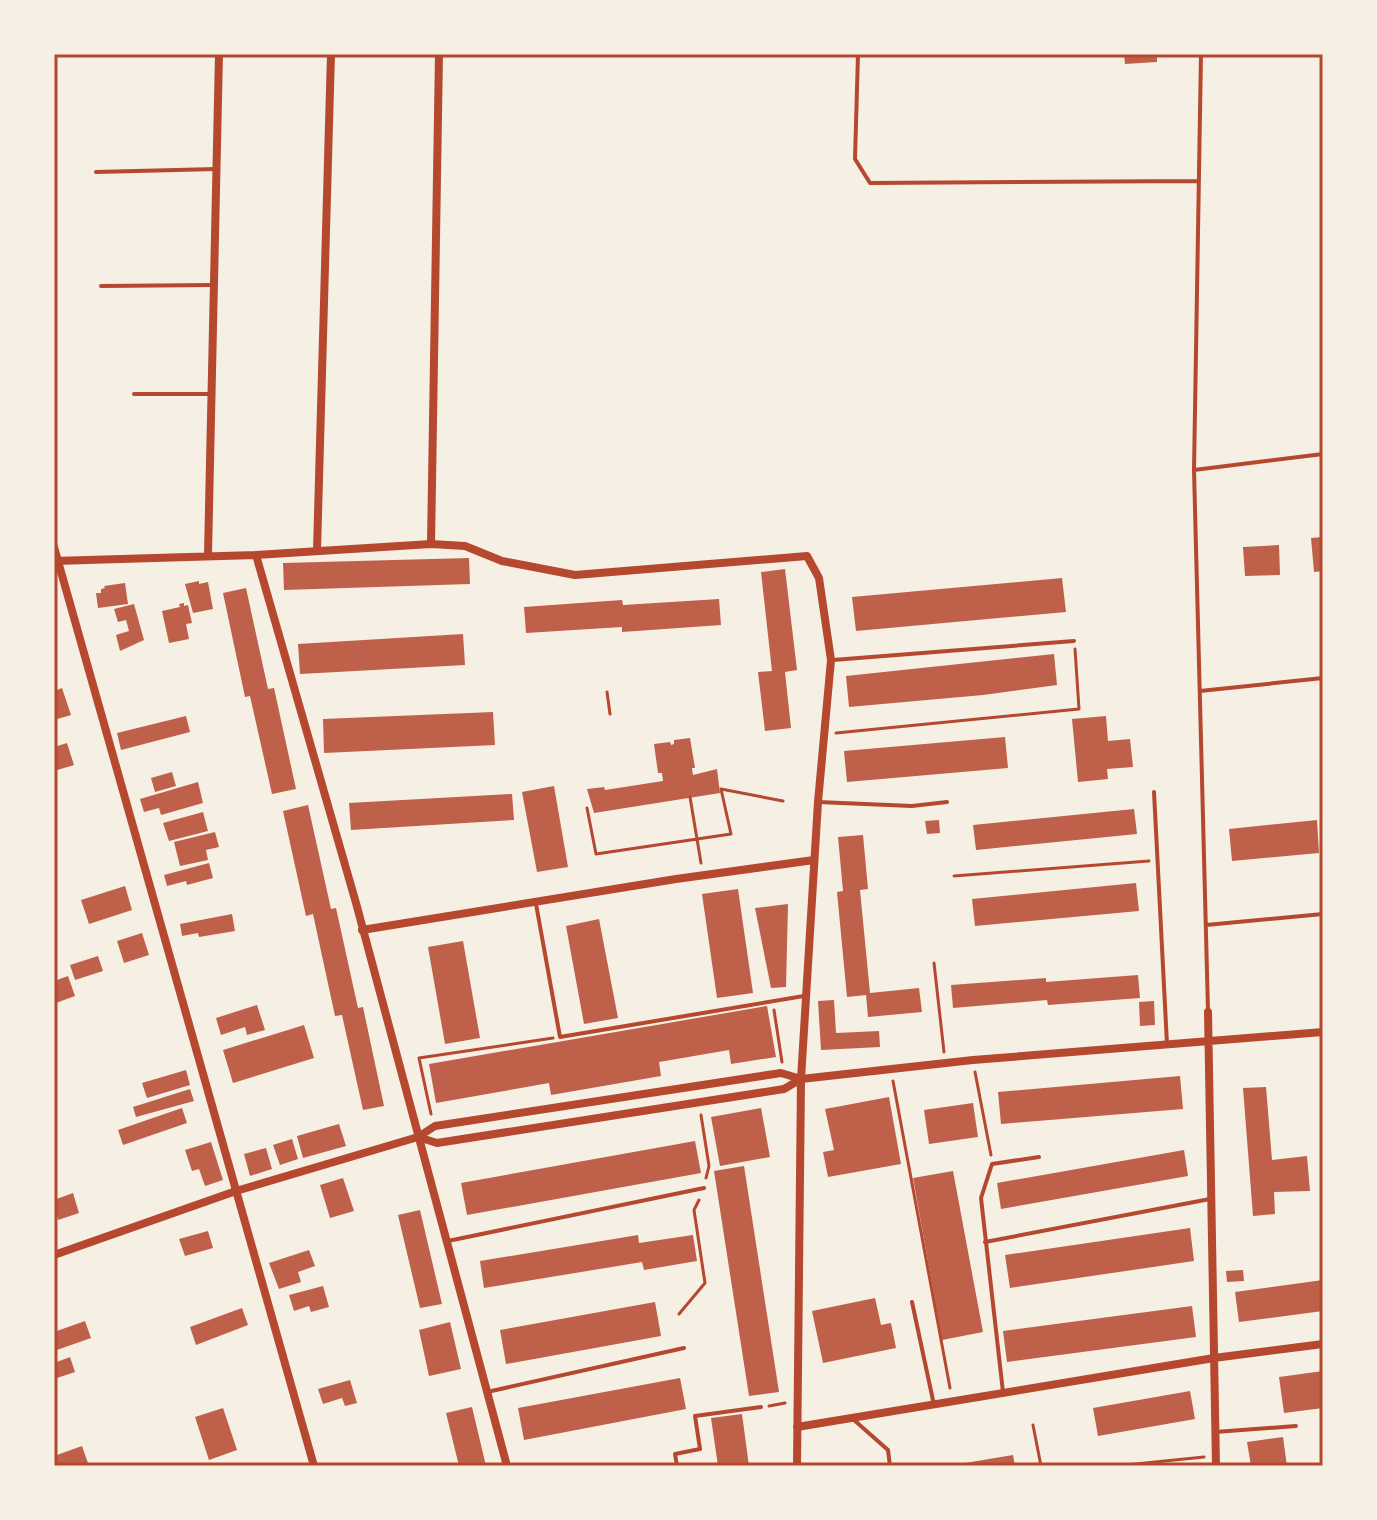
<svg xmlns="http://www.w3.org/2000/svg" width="1377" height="1520" font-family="Spectral,serif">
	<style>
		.building { fill: #bf614a }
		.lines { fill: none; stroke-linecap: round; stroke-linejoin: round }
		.path { stroke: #b5482f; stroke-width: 3 }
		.service { stroke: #b5482f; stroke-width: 4 }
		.minor { stroke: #b5482f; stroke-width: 8 }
		.neatline { fill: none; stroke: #b5482f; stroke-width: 3 }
	</style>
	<rect width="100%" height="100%" fill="#f6efe4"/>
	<!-- building -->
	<path class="building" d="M1124,54H1157V62L1125,64Z
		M1323,537V571L1314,572L1311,538Z
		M1279,545L1280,575L1245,576L1243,547Z
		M469,558L470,584L284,590L283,563Z
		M785,569L797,670L785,672L791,728L765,731L758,672L772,671L761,572Z
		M1062,578L1066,612L856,631L852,597Z
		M199,581V584L208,582L213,609L193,613L185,584Z
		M125,583L128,604L98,608L96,593H101V589L105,588L104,586Z
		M246,588L268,689L274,688L296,789L272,794L250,696L245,697L223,593Z
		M719,599L721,625L622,632V627L526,633L524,607L622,600L623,605Z
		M184,603V606L188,605L192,623L186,624L189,639L169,643L162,611L180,607L179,604Z
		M134,604L144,640L120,651L116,635L129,631L126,620L118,622L114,609Z
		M463,634L465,665L300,674L298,644Z
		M1054,654L1057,685L983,695L849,707L846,676Z
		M62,688L71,715L54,720V691Z
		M493,712L495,745L324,753L323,719Z
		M186,716L190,732L121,750L117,733Z
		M1106,716L1108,741L1130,739L1133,767L1107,769L1108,779L1078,782L1072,719Z
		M1005,737L1008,768L847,782L844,751Z
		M690,738L695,768H692L693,775L717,769L720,793L594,813L587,789L604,787L605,790L663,781L662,773H658L654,744L670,742L671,745L674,744V740Z
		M67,743L74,765L54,771V747Z
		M172,772L176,786L155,792L151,778Z
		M198,782L203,803L161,815L159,808L144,812L140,799Z
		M554,786L568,867L537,872L522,792Z
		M512,794L514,820L351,830L349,803Z
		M308,805L331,909L336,908L358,1008L363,1007L384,1106L363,1110L342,1015L335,1016L313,914L306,916L283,811Z
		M1134,809L1137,834L976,850L973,825Z
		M203,812L208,831L169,841L163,823Z
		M939,820L940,833L927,834L925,821Z
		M1317,820L1319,853L1232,861L1229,829Z
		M215,832L219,847L206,850L208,860L180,866L174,842Z
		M863,835L868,889L860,890L870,993L919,988L922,1012L868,1017L866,995L847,997L837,892L843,891L838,837Z
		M209,863L213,878L187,885L186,881L167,886L164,875Z
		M1136,883L1139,911L975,926L972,899Z
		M125,886L132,910L89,924L81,900Z
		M738,889L753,993L717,998L702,894Z
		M788,904L786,987L771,988L755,908Z
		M232,914L235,931L199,937L198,933L182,936L180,924Z
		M599,919L618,1018L584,1024L566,926Z
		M142,933L149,955L124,963L117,941Z
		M463,941L480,1038L445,1044L428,947Z
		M98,956L103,971L75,980L70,965Z
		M1138,975L1140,998L1048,1005L1047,1000L953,1008L951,985L1046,978V982Z
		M68,976L75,996L56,1003L54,981Z
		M834,1000L836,1033L879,1031L880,1047L821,1050L818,1001Z
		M1154,1001L1155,1025L1140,1026L1139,1002Z
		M257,1005L265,1030L247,1035L245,1027L221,1035L216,1018Z
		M767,1006L776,1057L731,1064L729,1050L659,1062L661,1076L551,1095L549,1083L436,1103L429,1064Z
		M304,1025L314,1058L233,1083L223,1050Z
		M186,1070L190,1085L147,1098L142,1083Z
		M1180,1076L1183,1109L1001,1124L998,1092Z
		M1266,1087L1272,1160L1307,1156L1310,1191L1274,1192L1275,1214L1253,1216L1243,1088Z
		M190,1089L194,1101L136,1117L133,1107Z
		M889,1097L901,1164L828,1177L823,1152L834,1150L825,1109Z
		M973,1103L978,1137L929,1144L924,1110Z
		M182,1108L187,1123L123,1145L118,1130Z
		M761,1108L770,1157L720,1166L711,1117Z
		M339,1124L346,1146L303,1158L297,1136Z
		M292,1139L298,1159L280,1165L273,1145Z
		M695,1141L701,1173L467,1215L461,1183Z
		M211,1142L223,1180L205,1186L199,1169L192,1171L185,1150Z
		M266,1148L272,1169L250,1176L244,1154Z
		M1184,1150L1188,1176L1001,1209L997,1183Z
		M744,1166L779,1392L749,1396L714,1171Z
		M953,1171L983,1332L942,1340L913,1178Z
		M343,1178L354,1211L330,1218L320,1185Z
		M73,1193L79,1213L58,1220L54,1200Z
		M420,1210L442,1304L420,1308L398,1215Z
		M1190,1228L1194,1261L1010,1288L1005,1255Z
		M208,1231L213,1248L185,1256L179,1239Z
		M638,1235L639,1243L693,1235L697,1261L644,1270L642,1262L484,1288L480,1261Z
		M309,1250L315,1266L298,1272L301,1282L279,1289L269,1263Z
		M1243,1270L1244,1281L1227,1282L1226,1271Z
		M1323,1280V1311L1239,1322L1235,1292Z
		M323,1286L329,1307L311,1312L309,1306L294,1311L289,1295Z
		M875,1298L881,1325L891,1323L896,1348L823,1363L812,1311Z
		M655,1302L661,1336L506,1364L500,1330Z
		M1192,1306L1196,1337L1007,1362L1003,1331Z
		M242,1308L248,1325L196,1345L190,1327Z
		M85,1321L91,1338L54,1351V1332Z
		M450,1322L461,1369L429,1376L419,1330Z
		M70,1357L75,1372L54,1379V1363Z
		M1323,1371V1408L1284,1413L1279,1377Z
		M680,1378L686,1409L524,1440L518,1408Z
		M350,1380L357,1403L345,1406L342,1398L323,1404L318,1389Z
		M1190,1391L1195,1419L1098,1436L1093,1408Z
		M472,1407L486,1466H459L446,1413Z
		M223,1408L237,1450L209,1460L195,1417Z
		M742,1414L749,1466H718L711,1418Z
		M1283,1437L1287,1466H1251L1247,1442Z
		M82,1446L89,1466H56L54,1456Z
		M1013,1455L1015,1466H960L959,1464Z"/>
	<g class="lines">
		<!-- path -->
		<path class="path" d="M607,692L610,714
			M836,733L1079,709L1075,649
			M690,797L701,863
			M587,808L596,854L731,834L721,789L783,801
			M954,876L1149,861
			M934,963L944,1052
			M774,1010L782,1062
			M975,1072L991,1155
			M893,1081L950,1388
			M431,1114L419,1058L553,1038
			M701,1115L709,1166L706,1178
			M679,1314L705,1283L694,1210L699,1200
			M769,1406L785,1403
			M1033,1425L1041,1466
			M1116,1466L1204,1457"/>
		<!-- service -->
		<path class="service" d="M858,54L855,159L870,183L1198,181
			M1201,54L1194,470L1208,1011
			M96,172L216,169
			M101,286L214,285
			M134,394H212
			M1194,470L1323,454
			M833,660L1074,641
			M1200,691L1323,678
			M1154,792L1167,1044
			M818,802L912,806L947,802
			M536,904L560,1037L804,996
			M1206,925L1323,914
			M448,1241L704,1188
			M985,1242L1210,1199
			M912,1302L934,1405
			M487,1392L684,1348
			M1003,1392L981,1198L992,1164L1039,1157
			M854,1420L888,1450L890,1466
			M1215,1432L1296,1426
			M677,1466L675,1454L700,1449L695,1416L761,1407"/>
		<!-- minor -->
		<path class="minor" d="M431,544L439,54
			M54,547L314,1466
			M317,550L331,54
			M208,554L219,54
			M256,555L356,903L507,1466
			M54,561L256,555L431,544L465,546L502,561L575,575L807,556L819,578L831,660L818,802L801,1079L797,1466
			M362,930L676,879L814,860
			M1208,1012L1216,1466
			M418,1137L437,1143L784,1089L801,1079
			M54,1255L236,1191L418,1137L435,1126L781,1073L801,1079L973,1060L1323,1032
			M797,1427L1214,1358L1323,1344"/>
	</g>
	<!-- border -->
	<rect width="1377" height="1520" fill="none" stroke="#f6efe4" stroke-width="112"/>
	<rect x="56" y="56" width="1265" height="1408" class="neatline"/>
</svg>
